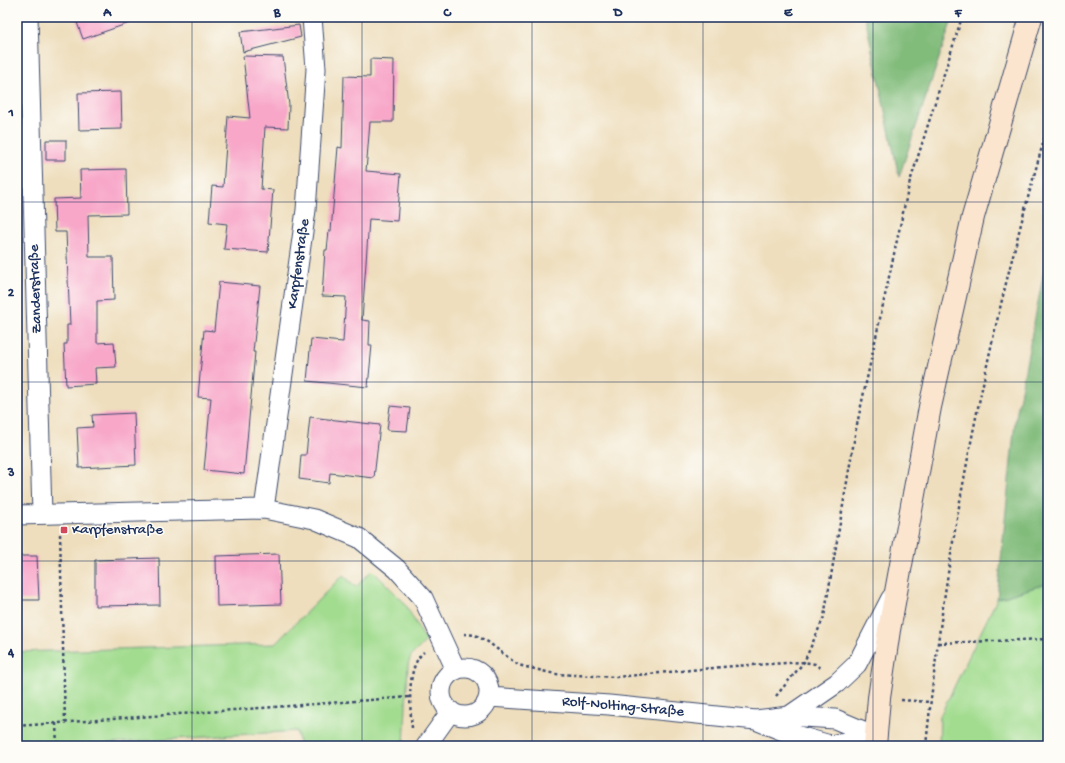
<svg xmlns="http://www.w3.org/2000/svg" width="1065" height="763" font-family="'Gochi Hand',sans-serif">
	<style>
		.green { fill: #a2dc8f; stroke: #5e8676 }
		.forest { fill: #81bc7a; stroke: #4e766c }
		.building { fill: #f8a7c9 }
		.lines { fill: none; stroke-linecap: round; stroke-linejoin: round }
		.street-casing { stroke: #3b496c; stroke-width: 21 }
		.secondary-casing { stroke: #3b496c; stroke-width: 24 }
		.path { stroke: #3b496c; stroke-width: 2.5; stroke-dasharray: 3 3; stroke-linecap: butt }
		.street { stroke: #fff; stroke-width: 19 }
		.secondary { stroke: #fce5cf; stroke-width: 22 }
		.grid { fill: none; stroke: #1b2f5e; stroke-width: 1; stroke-opacity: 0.55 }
		.poi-dot { fill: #d1495b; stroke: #fdfcf7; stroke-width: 1.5 }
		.labels { text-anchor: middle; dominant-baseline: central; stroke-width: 3; stroke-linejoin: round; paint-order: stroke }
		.street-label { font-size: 15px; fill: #1b2f5e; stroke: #fdfcf7 }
		.poi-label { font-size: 15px; fill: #1b2f5e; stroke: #fdfcf7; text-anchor: start }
		.neatline { fill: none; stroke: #1b2f5e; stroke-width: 1.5 }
		.grid-label { font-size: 13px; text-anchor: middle; font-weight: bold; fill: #1b2f5e }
	</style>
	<rect width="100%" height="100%" fill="#fdfcf7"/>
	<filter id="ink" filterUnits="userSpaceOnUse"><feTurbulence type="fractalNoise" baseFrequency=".025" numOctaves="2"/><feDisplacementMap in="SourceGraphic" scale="8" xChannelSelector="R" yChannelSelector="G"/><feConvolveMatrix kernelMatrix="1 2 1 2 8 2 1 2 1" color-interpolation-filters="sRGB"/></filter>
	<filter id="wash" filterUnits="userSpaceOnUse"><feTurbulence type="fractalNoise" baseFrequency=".012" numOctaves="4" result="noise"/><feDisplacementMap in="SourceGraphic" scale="16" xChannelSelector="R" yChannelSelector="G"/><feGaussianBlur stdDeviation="0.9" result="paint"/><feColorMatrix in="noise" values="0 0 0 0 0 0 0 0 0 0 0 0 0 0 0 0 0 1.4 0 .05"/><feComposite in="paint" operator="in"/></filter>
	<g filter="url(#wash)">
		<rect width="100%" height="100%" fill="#eedebd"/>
		<!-- green -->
		<path class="green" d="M372,570L404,602L426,641L411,656L408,665L404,746H300L297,731L67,746H17V652L275,644L343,575L356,587Z
			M1048,583V746H939L940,716L997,599Z"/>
		<!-- forest -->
		<path class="forest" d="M865,17H953L899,177Z
			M1048,250V583L997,599L1015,422Z"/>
		<g id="blocks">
			<!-- building -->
			<path class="building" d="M75,17H138V20L83,39Z
				M299,25L301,37L243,52L240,32Z
				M243,56L283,57L289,105L288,128L265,127L261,189L273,190L268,252L224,249L227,224L209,222L212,186L223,187L228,116L250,118Z
				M370,59L394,60L393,122H370L366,171L401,174L397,221L369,219L362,320L370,321L369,345H372L368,387L307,381L311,339L343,342L346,297L322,296L325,250H327L329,231H331L338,147L342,148L344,76L370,77Z
				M121,92L122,129L79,130L78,93Z
				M46,140H66V160H46Z
				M126,169L127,214L88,215L89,257H113L114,300L97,301V343L114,342L116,367L95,368L96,384L66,386L64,344H67V325H70L66,232H55L54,199L81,198L80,170Z
				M219,282L260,286L253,352H255L244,474L204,470L211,398L198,397L204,330L214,331Z
				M390,406L410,408L407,431L387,430Z
				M134,413L136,465L79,468L77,428L93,427L92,415Z
				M310,417L380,425L374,478L330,473L329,483L299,479L301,455H306Z
				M279,554L281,604L217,606L216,556Z
				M17,556H37L39,600H17Z
				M159,558L160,605L95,606V560Z"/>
		</g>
	</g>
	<g filter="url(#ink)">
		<use href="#blocks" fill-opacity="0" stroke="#3b496c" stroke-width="1"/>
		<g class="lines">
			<defs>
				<path id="street" d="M28,17L42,514
					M264,509L306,210L316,69L312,17
					M17,515L264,509L314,519L359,538L397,569L423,598L456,670
					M441 692a24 24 0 1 1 48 0a24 24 0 1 1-48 0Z
					M489,697L609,705L756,720L789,716L835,719L875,736
					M789,716L837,683L857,664L891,598
					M758,721L788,733L830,745L875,736
					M426,746L451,711"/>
				<path id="secondary" d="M875,746L879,698L889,630L930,407L973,217L1031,17"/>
			</defs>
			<!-- street casing -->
			<use href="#street" class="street-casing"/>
			<!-- secondary casing -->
			<use href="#secondary" class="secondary-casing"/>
			<!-- path -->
			<path class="path" d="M60,534L65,722
				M464,634L475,635L488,642L518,665L555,674L616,677L734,666L804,662L815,664L820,668
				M938,643L1048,639
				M776,696L804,662L824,617L856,429L909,185L962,17
				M901,700L930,702
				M56,723L57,746
				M17,726L410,697
				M412,728C410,708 406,666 424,652
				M926,746C947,535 989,330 1048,126"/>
			<!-- street -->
			<use href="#street" class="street"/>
			<!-- secondary -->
			<use href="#secondary" class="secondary"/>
		</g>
	</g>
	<!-- grid -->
	<path class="grid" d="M192,17V746M362,17V746M532,17V746M703,17V746M873,17V746M17,202H1048M17,382H1048M17,561H1048"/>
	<!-- markers -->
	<rect class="poi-dot" x="60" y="526" width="8" height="8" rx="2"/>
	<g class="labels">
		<!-- street labels -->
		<g class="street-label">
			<text transform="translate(299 264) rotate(-82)">Karpfenstraße</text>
			<text transform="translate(36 289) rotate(-92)">Zanderstraße</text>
			<text transform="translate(623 707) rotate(5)">Rolf-Nolting-Straße</text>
		</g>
		<!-- poi labels -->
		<g class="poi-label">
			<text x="72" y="530">Karpfenstraße</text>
		</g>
	</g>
	<!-- margin -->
	<rect width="1065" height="763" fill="none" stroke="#fdfcf7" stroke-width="44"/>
	<rect x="22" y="22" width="1021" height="719" class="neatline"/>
	<g class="grid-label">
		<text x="107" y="16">A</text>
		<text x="277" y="16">B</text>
		<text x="447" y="16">C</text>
		<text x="618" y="16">D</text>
		<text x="788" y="16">E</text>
		<text x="958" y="16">F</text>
		<text x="11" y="116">1</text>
		<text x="11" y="296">2</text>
		<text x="11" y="476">3</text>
		<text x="11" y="656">4</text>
	</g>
</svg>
